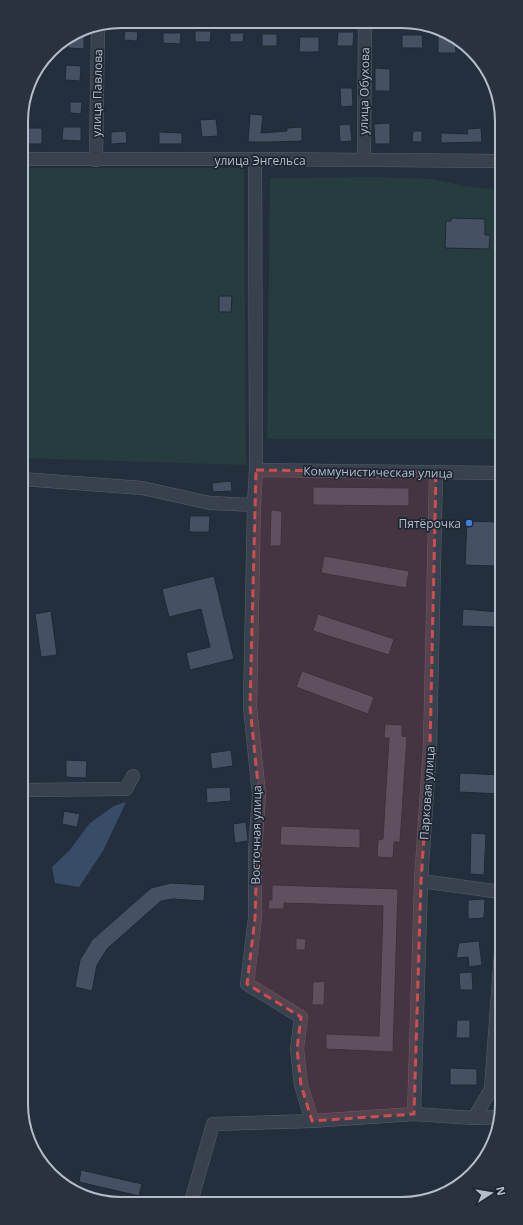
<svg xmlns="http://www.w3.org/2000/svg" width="523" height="1225" font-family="'Open Sans',sans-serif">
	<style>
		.green { fill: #263c3f }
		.water { fill: #394c67 }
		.building { fill: #455162; stroke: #1f2835 }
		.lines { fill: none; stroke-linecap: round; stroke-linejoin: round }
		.minor-casing { stroke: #565f6c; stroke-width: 14 }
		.minor { stroke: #38414e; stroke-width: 13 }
		.marked { fill: #ce4d50; fill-opacity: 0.2; stroke: #ce4d50; stroke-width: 3; stroke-dasharray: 8 5; stroke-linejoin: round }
		.shop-dot { fill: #3f7fe0; stroke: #1d2633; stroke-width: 1.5 }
		.labels { text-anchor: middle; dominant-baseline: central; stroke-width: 3.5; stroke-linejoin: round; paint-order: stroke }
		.street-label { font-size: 12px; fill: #b4bcc9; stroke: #1d2633 }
		.poi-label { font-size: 12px; fill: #b4bcc9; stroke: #1d2633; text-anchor: end }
		.rim { fill: none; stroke: #b4bcc9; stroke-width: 2 }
	</style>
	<rect width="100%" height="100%" fill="#242f3e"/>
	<!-- green -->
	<path class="green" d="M21,168H244L246,465L22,458Z
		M375,177L433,179L463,186L499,190L500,439H267L270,178Z"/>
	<!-- water -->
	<path class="water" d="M126,802L103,851L79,887L55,883L52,867L69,851L90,823L114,806Z"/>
	<!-- building -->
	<path class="building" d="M125,31L138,32L137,41L124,40Z
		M195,31H211L210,42H195Z
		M338,32H354L353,46H337Z
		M163,33H181L180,44L163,43Z
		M230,33H244L243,42H230Z
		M262,34H277V46H262Z
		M74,35H84V49L68,48L69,38Z
		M402,35H422L423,48H402Z
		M447,35L455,40L456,53H438V36Z
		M300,37H319V52H299Z
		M66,65L81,66L80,81L65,80Z
		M375,68L390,69V91H375Z
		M340,88H352L353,106L341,107Z
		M70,102H82L81,114L70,113Z
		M250,114L263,115L261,133L287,131V128L302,127V141L271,142H248Z
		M216,119L218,136L202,137L200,120Z
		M390,123V144H375L374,124Z
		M350,124L352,141L340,142L339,125Z
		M63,127H81V141L62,140Z
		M23,128H42V144H23Z
		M481,128L482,142L441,143V133L468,134L467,129Z
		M126,131L127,143L111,144V132Z
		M413,131H422V142H412Z
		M159,132L182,133V144H159Z
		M451,218L485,219V235H490L489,249L445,248L446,221H451Z
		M219,296H232L231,312H219Z
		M231,481L232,491L213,492L212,483Z
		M313,487L409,488V506L313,505Z
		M271,510L282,511L281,546H270Z
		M190,516H210L209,532H189Z
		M467,521L497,522L495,566L465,565Z
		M324,556L409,571L406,588L321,573Z
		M214,576L234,659L190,670L186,653L210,647L201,609L169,617L162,589Z
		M463,609L498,612L496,627L462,626Z
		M51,611L57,655L41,657L35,614Z
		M318,614L394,639L389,655L313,631Z
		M302,671L374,697L368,714L296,687Z
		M385,724L402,725V736L407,737L400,842H394L393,858L377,857L378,840L383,839L389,738H384Z
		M231,750L233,766L212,769L210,753Z
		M66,760L87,761L86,778L66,777Z
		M460,773L501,775V794L459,792Z
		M230,787L231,801L207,803L206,788Z
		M64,811L80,814L77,827L62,824Z
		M246,822L248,841L235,843L233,824Z
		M281,826L360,829V848L280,845Z
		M471,833L486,834L484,875L470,874Z
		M171,883L205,885L204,901L173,899L161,901L107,949L97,965L92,991L75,987L80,960L92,940L151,888Z
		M272,885L398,889L393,1052L326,1049V1034L379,1036L383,906L284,903V909H268L269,899L272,900Z
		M485,899L484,918L468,919V900Z
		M296,938L306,939L305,950H296Z
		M479,941L482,965L469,967L468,957L456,958L459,943Z
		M472,972L473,990H460L459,973Z
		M325,981L324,1005H312L313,982Z
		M457,1020H470V1038H456Z
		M450,1068L477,1069V1085H450Z
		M81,1170L142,1184L139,1196L79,1182Z"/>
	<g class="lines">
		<defs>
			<path id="minor" d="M21,159H255L499,161
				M255,159L256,470L254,505L250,707L259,794L255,852V918L247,984L301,1017L297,1049L301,1085L312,1121
				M96,160L98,26
				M364,160L365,23
				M256,470L500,473
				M22,479L142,488L210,503L254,505
				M23,790L126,789L133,776
				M421,881L501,892
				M414,1114L421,881L430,747L436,472
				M474,1118L491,1089L501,952
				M191,1202L213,1124L312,1121L414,1114L474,1118L500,1117"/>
		</defs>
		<!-- minor casing -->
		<use href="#minor" class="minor-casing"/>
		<!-- minor -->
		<use href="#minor" class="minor"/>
	</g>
	<!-- marked area -->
	<path class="marked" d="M256,470L436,472L430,747L421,881L414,1114L312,1121L301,1085L297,1049L301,1017L247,984L255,918L259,794L250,707Z"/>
	<!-- markers -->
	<circle class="shop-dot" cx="469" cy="523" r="4"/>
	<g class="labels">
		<!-- street labels -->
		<g class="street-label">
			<text transform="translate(364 91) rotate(-89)">улица Обухова</text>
			<text transform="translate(97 93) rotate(-89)">улица Павлова</text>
			<text x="260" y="160">улица Энгельса</text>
			<text transform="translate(378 472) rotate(1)">Коммунистическая улица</text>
			<text transform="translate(427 793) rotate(-86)">Парковая улица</text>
			<text transform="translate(256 835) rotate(-89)">Восточная улица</text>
		</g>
		<!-- poi labels -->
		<g class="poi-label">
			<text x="461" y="523">Пятёрочка</text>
		</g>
	</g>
	<!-- crop -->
	<path d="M0 0H523V1225H0ZM121 28H402A93 93 0 0 1 495 121V1104A93 93 0 0 1 402 1197H121A93 93 0 0 1 28 1104V121A93 93 0 0 1 121 28Z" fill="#29323f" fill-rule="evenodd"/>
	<path class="rim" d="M121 28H402A93 93 0 0 1 495 121V1104A93 93 0 0 1 402 1197H121A93 93 0 0 1 28 1104V121A93 93 0 0 1 121 28Z"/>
	<!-- north arrow -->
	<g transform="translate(491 1193) rotate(78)" stroke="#1d2633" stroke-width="3" paint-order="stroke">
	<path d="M0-3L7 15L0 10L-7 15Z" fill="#b4bcc9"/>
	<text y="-6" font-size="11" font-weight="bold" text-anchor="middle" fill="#b4bcc9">N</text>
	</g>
</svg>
